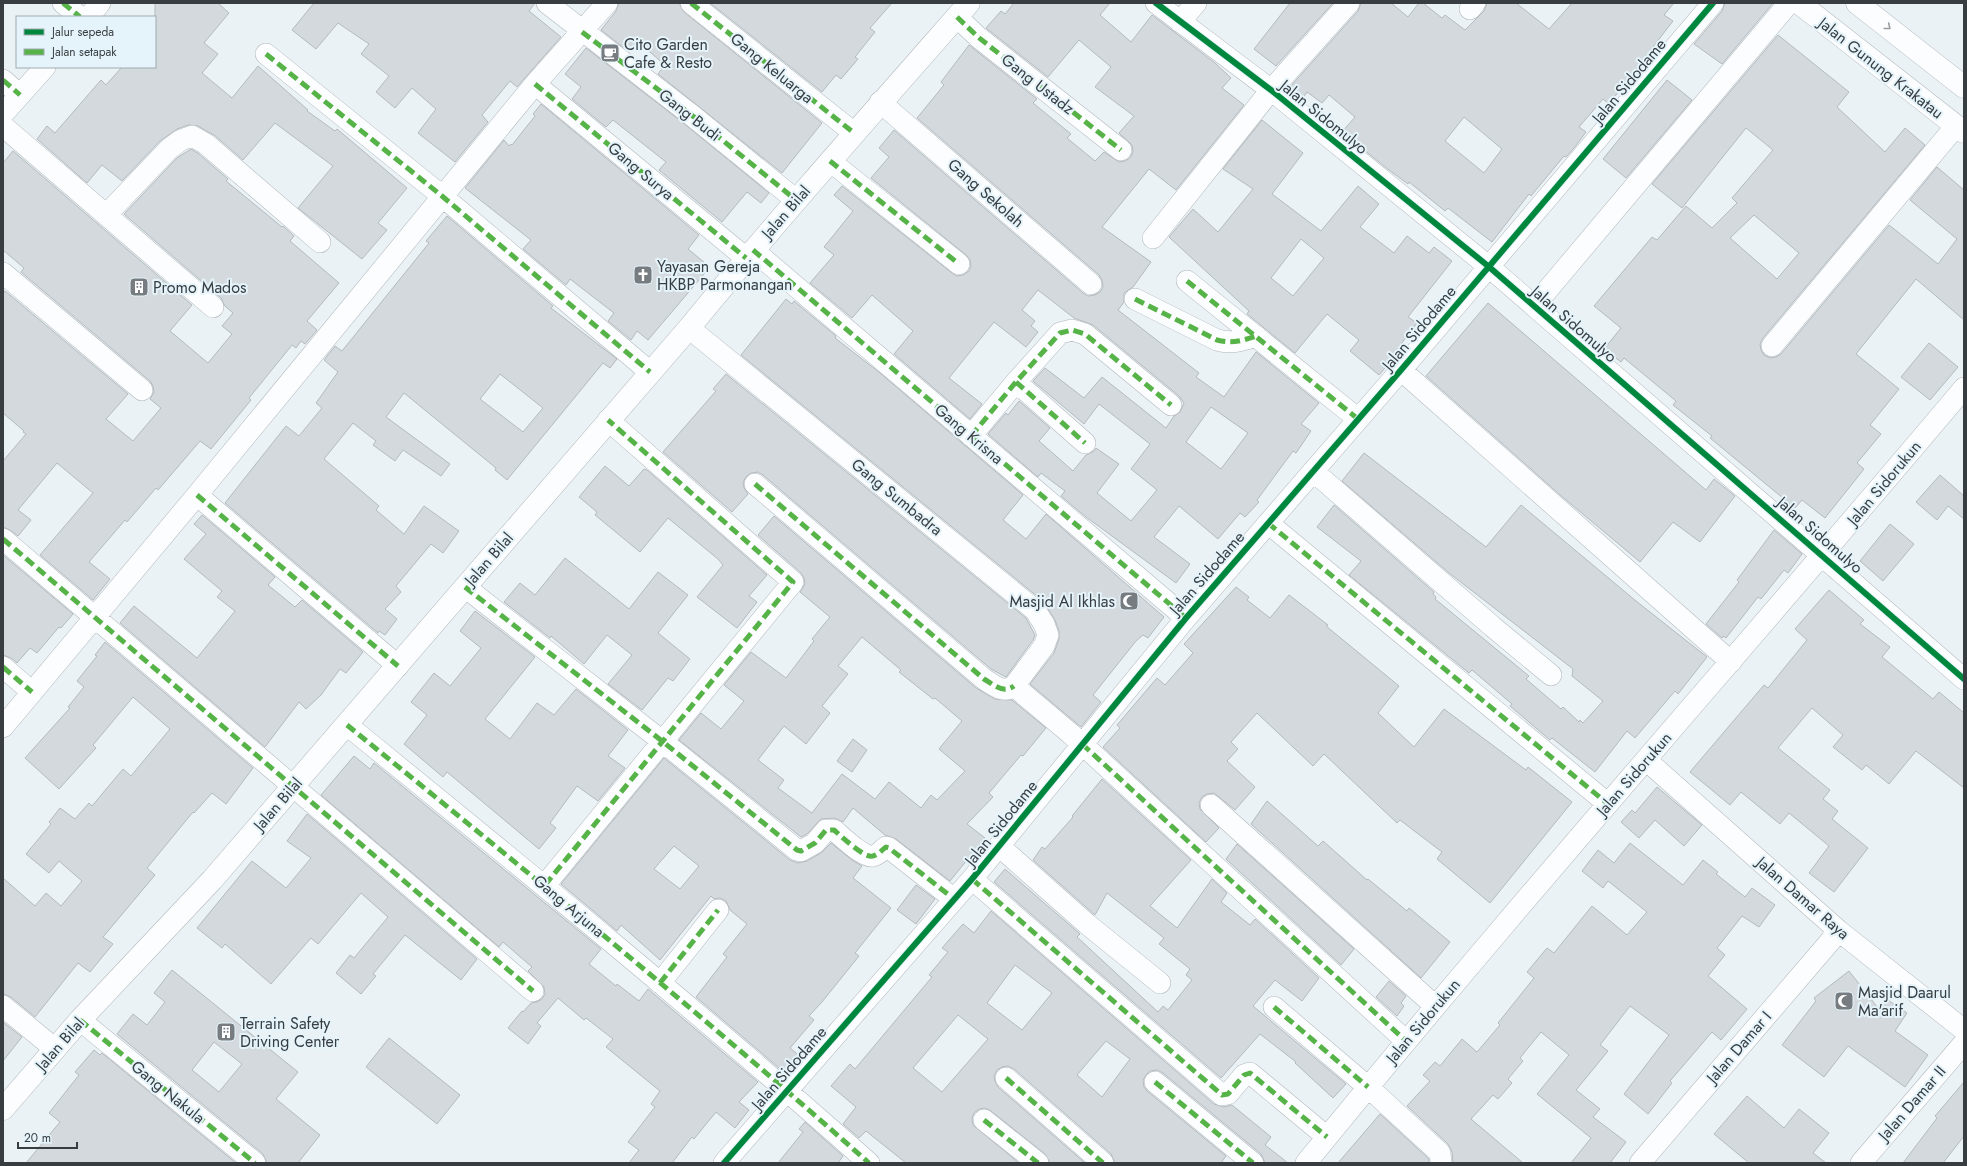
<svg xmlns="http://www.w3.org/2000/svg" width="1967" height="1166" font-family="Jost,sans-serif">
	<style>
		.building { fill: #d3d9dc; stroke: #b4babd; fill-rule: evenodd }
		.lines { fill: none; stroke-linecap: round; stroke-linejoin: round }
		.minor-casing { stroke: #b2b8bc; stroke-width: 22 }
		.major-casing { stroke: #b2b8bc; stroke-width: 23 }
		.minor { stroke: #fcfdfe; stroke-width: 21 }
		.major { stroke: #fcfdfe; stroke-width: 22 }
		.quiet { stroke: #56b347; stroke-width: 5; stroke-dasharray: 10 5; stroke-linecap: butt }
		.cycleway-casing { stroke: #e5f4fb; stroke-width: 8 }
		.cycleway { stroke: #00873e; stroke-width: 6 }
		.oneway { stroke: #9a9d9f }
		.labels { text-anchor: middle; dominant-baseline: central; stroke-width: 4; stroke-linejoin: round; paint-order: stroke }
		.poi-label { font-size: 16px; fill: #373d40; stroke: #e5f4fb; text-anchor: start }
		.street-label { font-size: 16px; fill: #373d40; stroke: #e5f4fb }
	</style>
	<rect width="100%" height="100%" fill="#eaf2f6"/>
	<!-- building -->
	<path class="building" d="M155,3H218L229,13L204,43L218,54L202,73L232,98L258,66L308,110L307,111L335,131L337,129L407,188L378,223L387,230L362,259L298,208L333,166L275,123L243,160L214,135L198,126L188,125L177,129L160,141L122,181L102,165L87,183L37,139L47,126L55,133L101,80L106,85L122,67H155Z
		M314,3H535L529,11L561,37L517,87L510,81L482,115L488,122L455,162L418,133L436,109L412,88L395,108L376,92L389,76L361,54L369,44L338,23L316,49L292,30Z
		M619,3H679L684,12L822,123L782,173L658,74L665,65L637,41L629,52L601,30L616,11Z
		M710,3H892L870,28L875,32L855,57L858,59L841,79L836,75L822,92Z
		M1014,3H1110L1100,15L1131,42L1152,15L1215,63L1231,78L1222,88L1244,105L1176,190L1149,169L1102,227L1151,262L1133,287L1124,293V302L1118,310L1199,373L1196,377L1224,397L1256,352L1319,403L1301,424L1311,431L1296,453L1293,451L1257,500L1259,502L1245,517L1240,513L1218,539L1179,506L1154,537L1190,564L1176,583L1086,517L1061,496L1065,491L1041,473L1038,477L988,434L1006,413L1008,415L1019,401L1050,428L1039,441L1073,471L1086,455L1094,451L1096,448L1119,464L1097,493L1131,521L1157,490L1131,469L1150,444L1099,404L1084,424L1033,381L1045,368L1084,398L1102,377L1166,428L1174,416L1180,412L1184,403L1179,396L1093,325L1074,318L1038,290L1022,310L1035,321L1031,326L1038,332L1026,347L994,322L949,378L982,404L970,419L894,354L913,331L872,295L852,318L810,283L834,255L824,247L853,211L834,195L842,186L952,273L957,276L963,275L969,271L971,266L970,260L966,255L871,178L889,157L879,148L894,130L1083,293L1088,296L1095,295L1100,292L1103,287L1102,280L1099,275L917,118L944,85L941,82L969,45L1037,99L1033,103L1071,134L1067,138L1095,161L1104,152L1119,162L1125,161L1130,158L1133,152L1132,145L1119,133L1134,116L1095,87L1111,67L1079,40L1048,77L986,28L1001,11L1005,14ZM1211,407L1248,433L1221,469L1186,442Z
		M1290,3H1333L1276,66L1254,49Z
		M1361,3H1391L1408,17L1419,3H1423L1442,18L1445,15L1465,30L1484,11L1487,3H1516L1549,29L1572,3H1674L1664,15L1673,21L1609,104L1603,99L1579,127L1586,132L1574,148L1566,157L1564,156L1531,196L1529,194L1492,242L1448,208L1445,211L1409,182L1408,184L1385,167L1342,132L1355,117L1329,95L1322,103L1307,92L1303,98L1289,88L1358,11ZM1464,117L1502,149L1484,173L1445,141Z
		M1725,3H1773L1722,64L1694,44L1722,11Z
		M1778,35L1849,92L1837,107L1885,152L1905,128L1925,145L1763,338L1760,344L1761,350L1764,355L1770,358L1776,357L1781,354L1889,225L1938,264L1957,239L1910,200L1937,167L1964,190V320L1916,279L1856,354L1899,389L1870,425L1881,434L1857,463L1864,469L1825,518L1802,500L1795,508L1710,438L1712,436L1673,405L1676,401L1624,358L1621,362L1604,349L1621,328L1594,306L1652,237L1657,240L1686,206L1712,228L1737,203L1732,198L1773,150L1746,128L1682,208L1652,184ZM1754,215L1799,253L1777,279L1730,238Z
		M586,48L682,122L769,193L761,203L747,192L722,222L659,170L666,162L613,120L606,127L572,99L581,87L565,74Z
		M1667,80L1692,100L1626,178L1603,159Z
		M541,104L699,235L688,249L710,267L648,340L637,331L631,340L608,321L614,313L570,279L566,285L523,249L531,240L465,188L504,140L509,146L511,144L512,145L535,116L533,114Z
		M1262,120L1303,153L1272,194L1321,231L1358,186L1379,204L1360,227L1394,253L1407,236L1429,253L1434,247L1452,261L1408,317L1417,323L1395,352L1397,354L1379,375L1350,351L1359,340L1327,314L1295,353L1247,314L1249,311L1169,237L1193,209L1218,232L1253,189L1223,169ZM1301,239L1324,258L1293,296L1271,278Z
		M191,149L199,154L228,179L226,181L282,227L283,226L294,236L290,241L339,283L307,321L317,330L305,344L301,341L296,348L292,345L249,398L251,400L211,449L200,441L158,490L156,488L127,522L125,520L89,562L110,579L93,600L40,555L93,493L57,463L18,510L31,520L18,536L10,530L3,527V461L26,434L23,432L24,431L3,413V294L5,291L128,394L106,419L133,441L161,408L150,399L154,392L153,386L150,381L21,272L24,268L3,250V163L13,151L192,305L170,331L208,363L232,334L222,326L233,313L225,306L221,298L124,214L177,158Z
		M447,216L553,306L551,308L617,359L610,368L603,363L507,480L495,470L496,468L404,393L386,417L450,464L441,476L403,450L395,461L373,445L376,441L353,423L324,459L379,506L376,510L404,534L424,506L459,531L443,553L431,544L396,586L401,592L385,609L397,619L385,635L379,631L378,633L225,503L286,426L299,436L322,408L316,403L338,372L324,360L335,346L342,351L429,243L426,241ZM500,374L543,408L523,432L480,399Z
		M786,299L792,304L794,301L836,336L835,338L880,373L1023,495L1003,520L1026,539L1046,514L1164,617L1148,638L1143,635L1136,641L1093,695L1101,702L1081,727L1030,684L1054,653L1059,639V631L1055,620L1043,601L741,355Z
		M1488,303L1706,490L1714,479L1735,496L1700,542L1673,522L1640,562L1559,494L1426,376Z
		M1929,343L1958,367L1930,400L1901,377Z
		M726,374L1026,618L1035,635L1033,640L1006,677L991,669L763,475L758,472L751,473L746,477L743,482L744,488L748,494L732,512L663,452L716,391L713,389Z
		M1364,453L1486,547L1521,505L1636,601L1707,657L1678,694L1675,691L1635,738L1627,731L1595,772L1552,738L1550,740L1510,706L1512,704L1472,670L1469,673L1349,575L1361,561L1317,527L1334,505L1434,592L1433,594L1436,597L1435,599L1529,676L1526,679L1561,709L1563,707L1579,722L1580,720L1583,723L1603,701L1572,676L1573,669L1449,573L1342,481Z
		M605,466L629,486L644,469L647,470L767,575L749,596L757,602L737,628L697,597L723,565L718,559L668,518L640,552L595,515L597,512L579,497Z
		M1940,475L1964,496V519L1948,506L1937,520L1916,502Z
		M202,515L275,577L268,585L295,607L302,600L363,652L346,673L340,669L321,695L306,709L299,702L265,747L120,623L134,606L197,658L235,611L217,597L222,591L184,559L206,534L194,524Z
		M774,516L976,688L995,699L1012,700L1046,728L1023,756L1021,755L989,793L993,797L967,824L985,838L950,881L896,839L885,835L853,808L843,822L834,818L821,819L807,834L801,837L679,740L701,713L721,729L744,701L724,685L751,652L786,678L814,641L812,639L830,617L800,592L805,584L804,578L801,573L758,535ZM862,637L901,670L899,672L933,699L935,698L962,721L939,749L965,771L937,800L931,795L921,808L889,782L875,799L842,774L812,813L778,788L784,780L758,760L784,726L806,744L830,713L822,706L848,674L838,666Z
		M1890,524L1914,544L1883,581L1860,561Z
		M1774,530L1802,554L1788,573L1784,570L1761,599L1758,597L1726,638L1723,636L1722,638L1706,624L1739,582L1737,580Z
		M3,555L73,614L61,628L59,627L37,653L30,648L17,663L11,658L3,655Z
		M565,558L629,609L658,572L688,595L658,633L690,659L673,681L668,678L642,710L608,684L632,655L607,635L584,664L551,636L550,638L504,602L520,583L535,595Z
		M1236,587L1249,597L1247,600L1270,618L1289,595L1328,625L1326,626L1399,686L1378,713L1414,747L1444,709L1526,770L1528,767L1572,802L1490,903L1437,859L1442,852L1400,820L1397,823L1324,754L1313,766L1257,713L1231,742L1238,749L1227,761L1255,787L1235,810L1214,793L1207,794L1202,797L1199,803L1200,809L1219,828L1206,842L1103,747L1120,728L1117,725L1157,678L1165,685L1193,653L1184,644Z
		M1829,590L1864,620L1860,624L1890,647L1882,657L1933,699L1939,692L1964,713V788L1916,751L1889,784L1866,765L1862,770L1833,747L1843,735L1812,708L1778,748L1830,790L1823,799L1838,811L1832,819L1868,848L1834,892L1809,873L1829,846L1789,813L1780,824L1741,792L1730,805L1690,772L1764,685L1768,688L1807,640L1795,629Z
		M475,611L535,657L485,719L510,739L537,703L554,715L576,689L628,730L608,756L625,768L598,801L577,786L550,823L556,828L539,849L447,772L443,777L404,744L427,715L411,702L434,673L450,686L481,648L460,631Z
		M105,642L253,768L226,804L212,793L194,813L193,812L147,868L155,875L103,937L113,944L90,972L78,963L35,1017L11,997L3,994V878L35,906L46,893L61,906L82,881L59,861L49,873L26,854L51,824L49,822L60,808L75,819L89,803L92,806L123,769L131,776L170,729L133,697L93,745L96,748L59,789L25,758L70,708L68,707L84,687L77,681L97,656L95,655Z
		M853,739L867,750L852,772L837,761Z
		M354,756L370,769L374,763L601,949L589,964L616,986L617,984L639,1001L648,989L758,1082L739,1102L749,1110L735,1128L716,1112L694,1139L692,1137L672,1163H629L639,1150L628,1142L655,1107L651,1104L660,1091L606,1047L613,1039L586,1018L584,1020L558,998L537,1023L541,1026L528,1044L508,1028L522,1011L523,1012L531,1003L537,1002L542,999L545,994L544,987L528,971L532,967L503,942L499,947L321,795Z
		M664,758L790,860L798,863L807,861L821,853L831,843L852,860L862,866L853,878L891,908L855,953L859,956L822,1002L809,1016L814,1020L790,1048L801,1057L786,1074L696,997L727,957L723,954L747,924L730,910L726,901L720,898L714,899L711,896L660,960L621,925L617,931L561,884ZM674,846L699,866L680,889L654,869Z
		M1102,779L1191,860L1150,906L1177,928L1212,879L1227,893L1221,902L1250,925L1255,919L1319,978L1302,1001L1275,980L1253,1006L1346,1084L1333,1098L1295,1063L1296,1062L1260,1034L1221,1078L994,882L1005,869L1080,934L1077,937L1158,1012L1163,1006L1168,1010L1192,980L1186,975L1190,969L1159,944L1164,938L1107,893L1095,915L1033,860L1042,847L1045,849L1073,817L1072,816Z
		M1657,787L1702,825L1684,846L1655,820L1639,838L1621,822L1632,810L1635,813Z
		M1267,801L1318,846L1323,841L1367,880L1368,879L1407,911L1409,908L1450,942L1421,978L1251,824Z
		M307,814L477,959L461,980L405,935L373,974L376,976L361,994L336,973L350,955L354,958L388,917L361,893L318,944L311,938L271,984L225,944L222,948L197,928L252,861L286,888L311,858L287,841Z
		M1630,843L1683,885L1703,860L1718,872L1716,874L1745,897L1752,888L1775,905L1759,927L1742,916L1717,948L1725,955L1708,976L1747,1009L1721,1040L1712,1032L1670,1081L1672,1083L1648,1114L1624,1094L1669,1035L1630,1006L1600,1045L1608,1051L1576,1090L1600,1109L1593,1117L1626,1142L1610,1163H1571L1591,1138L1537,1094L1569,1055L1541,1032L1520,1058L1523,1061L1508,1079L1512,1083L1498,1099L1493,1095L1471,1119L1523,1163H1453L1452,1152L1448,1144L1407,1106L1430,1081L1423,1075L1435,1062L1440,1066L1462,1039L1477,1052L1500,1025L1498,1023L1534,978L1527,972L1547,948L1554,953L1592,906L1627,935L1647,912L1608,881L1603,888L1582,871L1598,850L1614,863Z
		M1237,844L1354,949L1341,965L1226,859Z
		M916,885L935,899L916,924L897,910Z
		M991,911L1214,1104L1224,1107L1232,1105L1271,1137L1265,1145L1288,1163H1265L1261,1154L1163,1073L1157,1070L1150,1071L1146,1075L1143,1080L1144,1087L1147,1091L1226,1156L1221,1163H1115L1111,1154L1014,1069L1008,1066L1002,1067L997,1070L994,1076L995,1081L998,1087L1085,1163H1050L1045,1154L991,1111L985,1108L979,1109L974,1113L972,1119L973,1125L1019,1163H906L866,1131L859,1138L843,1124L856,1107L831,1086L850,1064L855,1069L932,977L929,975L948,952L942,948L963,924L974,933ZM1015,965L1052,993L1022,1030L987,1003ZM958,1015L988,1039L942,1092L913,1068ZM1106,1041L1130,1059L1102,1097L1077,1075Z
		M172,970L298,1072L276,1099L320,1135L298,1163H267L263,1154L117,1034L133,1014L147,1025L165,1002L154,993ZM214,1042L242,1064L219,1092L192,1070Z
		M1849,971L1878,1008L1885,998L1907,1013L1895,1031L1928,1055L1905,1087L1848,1046L1824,1077L1782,1045L1816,1001L1814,998Z
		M1389,981L1406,996L1401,1003L1404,1006L1397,1016L1376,997Z
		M3,1022L22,1037L3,1061Z
		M389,1038L460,1095L437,1124L366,1067Z
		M94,1050L100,1055L102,1053L236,1163H26L60,1122L49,1113L79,1075L75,1072Z
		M1964,1082V1136L1943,1163H1903L1937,1118L1935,1116Z
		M1747,1096L1784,1128L1799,1109L1829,1133L1813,1153L1826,1163H1749L1714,1134Z
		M1380,1114L1429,1159V1163H1338Z
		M805,1122L843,1156L838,1163H778L803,1132L799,1129Z"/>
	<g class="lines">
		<defs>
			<path id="minor" d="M63,3L80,17
				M547,3L689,113L796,200
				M691,3L854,133
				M1156,3L1271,90L1488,266L1964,679
				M1470,9L1475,3
				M89,17L100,3
				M957,17L978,37L1121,150
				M1180,22L1196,3
				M266,54L442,196L650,372
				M3,80L20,95
				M535,84L746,258
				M880,102L1091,284
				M3,114L45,67
				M3,126L213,307
				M830,161L959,264
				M106,215L169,149L181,140L192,136L206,144L320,242
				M1153,238L1271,90L1349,3
				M753,250L1186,618
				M3,273L142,390
				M1187,281L1358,419
				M1135,299L1217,340C1232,344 1241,341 1256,336
				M1534,306L1789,3
				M689,328L1035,610L1044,624L1048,635L1044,646L1014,686C1003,694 994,685 984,679L755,484
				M1772,346L1956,126
				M1401,370L1731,662
				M1016,382L1085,443
				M971,436L1016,382L1060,333L1072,330L1085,334L1171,405
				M1313,471L1493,627L1551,675
				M197,495L398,666
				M1268,523L1608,804
				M3,539L533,991
				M465,587L662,741L797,850L801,851L815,843L826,830H834C841,836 865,859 873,856C878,855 882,850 886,847L889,848L954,899
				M3,667L32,692
				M1014,686L1071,734L1406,1041
				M347,725C523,868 699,1012 869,1163
				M3,727L197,495L535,84L607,3
				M1646,760L1839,931L1964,1030
				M1211,805L1435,1006
				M999,846L1087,924L1160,983
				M972,879L1222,1095L1228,1094L1244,1075L1250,1073L1327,1137
				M545,885L793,582L608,420
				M660,983L718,910
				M3,1006L55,1049
				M1274,1007L1368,1087L1440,1153L1441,1163
				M80,1020L255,1163
				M1006,1078L1103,1163
				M1155,1082L1253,1163
				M984,1120L1038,1163
				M724,1163L972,879L1186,618L1401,370L1713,3
				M1306,1163C1520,900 1746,647 1964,388
				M1640,1163L1839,931
				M1861,1163L1964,1043"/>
			<path id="major" d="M1799,3L1964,132
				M1857,3L1964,87
				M3,1109L80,1020L212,880L689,328C780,217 875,110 969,3"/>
		</defs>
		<!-- minor casing -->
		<use href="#minor" class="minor-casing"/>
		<!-- major casing -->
		<use href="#major" class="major-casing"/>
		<!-- minor -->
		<use href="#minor" class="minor"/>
		<!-- major -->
		<use href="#major" class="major"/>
		<!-- quiet -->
		<path class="quiet" d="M63,3L80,17
			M691,3L854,133
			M957,17L978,37L1121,150
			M582,32L689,113L796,200
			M266,54L442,196L650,372
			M3,80L20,95
			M535,84L746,258
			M830,161L959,264
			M753,250L1186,618
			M1187,281L1358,419
			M1135,299L1217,340C1232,344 1241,341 1256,336
			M1016,382L1085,443
			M971,436L1016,382L1060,333L1072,330L1085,334L1171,405
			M755,484L984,679C994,685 1003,694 1014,686
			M197,495L398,666
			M1268,523L1608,804
			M3,539L533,991
			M465,587L662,741L797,850L801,851L815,843L826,830H834C841,836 865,859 873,856C878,855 882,850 886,847L889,848L954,899
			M3,667L32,692
			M347,725C523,868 699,1012 869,1163
			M1082,744L1406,1041
			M972,879L1222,1095L1228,1094L1244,1075L1250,1073L1327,1137
			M545,885L793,582L608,420
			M660,983L718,910
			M1274,1007L1368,1087
			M80,1020L255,1163
			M1006,1078L1103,1163
			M1155,1082L1253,1163
			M984,1120L1038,1163"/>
		<defs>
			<path id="cycleway" d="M1156,3L1271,90L1488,266L1964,679
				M724,1163L972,879L1186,618L1401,370L1713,3"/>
		</defs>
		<!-- cycleway casing -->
		<use href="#cycleway" class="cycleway-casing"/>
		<!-- cycleway -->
		<use href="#cycleway" class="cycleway"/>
	</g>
	<!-- one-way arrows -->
	<defs><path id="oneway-chevron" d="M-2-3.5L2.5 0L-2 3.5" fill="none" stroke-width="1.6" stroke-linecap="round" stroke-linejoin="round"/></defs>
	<use class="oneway" href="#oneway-chevron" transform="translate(1888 27) rotate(39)"/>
	<!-- icons -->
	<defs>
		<symbol id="cafe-square" viewBox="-11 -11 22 22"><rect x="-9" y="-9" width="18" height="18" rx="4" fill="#767c80" stroke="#e5f4fb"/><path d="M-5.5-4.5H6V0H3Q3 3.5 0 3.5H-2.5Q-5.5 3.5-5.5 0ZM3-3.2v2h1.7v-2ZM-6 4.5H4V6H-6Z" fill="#fff"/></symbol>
		<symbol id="church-square" viewBox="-11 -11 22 22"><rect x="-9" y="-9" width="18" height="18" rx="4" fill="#767c80" stroke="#e5f4fb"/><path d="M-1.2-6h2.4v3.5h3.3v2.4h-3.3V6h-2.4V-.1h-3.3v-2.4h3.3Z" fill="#fff"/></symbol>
		<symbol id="building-square" viewBox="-11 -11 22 22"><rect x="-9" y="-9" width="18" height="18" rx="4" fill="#767c80" stroke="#e5f4fb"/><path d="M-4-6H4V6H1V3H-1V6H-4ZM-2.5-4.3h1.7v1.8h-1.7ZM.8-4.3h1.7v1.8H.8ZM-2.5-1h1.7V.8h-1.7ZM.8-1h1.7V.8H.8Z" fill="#fff"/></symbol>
		<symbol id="mosque-square" viewBox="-11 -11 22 22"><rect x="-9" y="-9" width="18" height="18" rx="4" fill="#767c80" stroke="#e5f4fb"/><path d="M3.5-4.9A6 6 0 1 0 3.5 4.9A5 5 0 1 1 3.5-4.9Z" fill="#fff"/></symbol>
	</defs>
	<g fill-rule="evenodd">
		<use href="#cafe-square" x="599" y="42" width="22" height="22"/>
		<use href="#church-square" x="632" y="264" width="22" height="22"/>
		<use href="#building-square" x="128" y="276" width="22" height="22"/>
		<use href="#mosque-square" x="1118" y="590" width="22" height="22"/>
		<use href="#mosque-square" x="1833" y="990" width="22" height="22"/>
		<use href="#building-square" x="215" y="1021" width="22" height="22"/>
	</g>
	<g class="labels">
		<!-- poi labels -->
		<g class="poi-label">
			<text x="624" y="44">Cito Garden<tspan x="624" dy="18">Cafe &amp; Resto</tspan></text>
			<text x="657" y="266">Yayasan Gereja<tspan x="657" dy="18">HKBP Parmonangan</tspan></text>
			<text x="153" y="287">Promo Mados</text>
			<text x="1115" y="601" text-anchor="end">Masjid Al Ikhlas</text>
			<text x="1858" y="992">Masjid Daarul<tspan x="1858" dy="18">Ma'arif</tspan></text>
			<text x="240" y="1023">Terrain Safety<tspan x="240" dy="18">Driving Center</tspan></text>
		</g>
		<!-- street labels -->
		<g class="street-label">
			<text transform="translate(772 68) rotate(39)">Gang Keluarga</text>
			<text transform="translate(1881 68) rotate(38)">Jalan Gunung Krakatau</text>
			<text transform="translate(1629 81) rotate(-50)">Jalan Sidodame</text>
			<text transform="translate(1038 84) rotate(38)">Gang Ustadz</text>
			<text transform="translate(690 115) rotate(38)">Gang Budi</text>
			<text transform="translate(1324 117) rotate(39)">Jalan Sidomulyo</text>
			<text transform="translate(641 171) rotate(40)">Gang Surya</text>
			<text transform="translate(986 193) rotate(41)">Gang Sekolah</text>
			<text transform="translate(786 212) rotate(-49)">Jalan Bilal</text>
			<text transform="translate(1574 324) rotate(41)">Jalan Sidomulyo</text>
			<text transform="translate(1419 328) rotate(-50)">Jalan Sidodame</text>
			<text transform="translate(969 434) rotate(40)">Gang Krisna</text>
			<text transform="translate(1884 483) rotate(-50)">Jalan Sidorukun</text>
			<text transform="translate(897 497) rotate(39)">Gang Sumbadra</text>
			<text transform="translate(1820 535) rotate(41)">Jalan Sidomulyo</text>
			<text transform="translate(489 559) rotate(-49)">Jalan Bilal</text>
			<text transform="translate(1207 573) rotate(-49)">Jalan Sidodame</text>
			<text transform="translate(1634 774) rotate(-49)">Jalan Sidorukun</text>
			<text transform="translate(278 804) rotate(-49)">Jalan Bilal</text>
			<text transform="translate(1001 823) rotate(-51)">Jalan Sidodame</text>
			<text transform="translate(1803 898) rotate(41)">Jalan Damar Raya</text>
			<text transform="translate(569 906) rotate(40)">Gang Arjuna</text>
			<text transform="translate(1423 1021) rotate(-50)">Jalan Sidorukun</text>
			<text transform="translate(60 1044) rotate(-49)">Jalan Bilal</text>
			<text transform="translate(1739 1047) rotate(-49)">Jalan Damar I</text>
			<text transform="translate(789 1068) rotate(-49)">Jalan Sidodame</text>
			<text transform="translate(168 1092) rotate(39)">Gang Nakula</text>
			<text transform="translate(1912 1103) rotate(-49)">Jalan Damar II</text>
		</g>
	</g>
	<!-- border -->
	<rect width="1967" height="1166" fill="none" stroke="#373d40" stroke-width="8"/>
	<!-- legend -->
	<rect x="16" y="16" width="140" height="52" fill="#e5f4fb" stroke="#9fabb0"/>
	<rect x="24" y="29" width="20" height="6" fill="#00873e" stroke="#9fabb0"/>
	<text x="52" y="36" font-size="12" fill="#373d40">Jalur sepeda</text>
	<rect x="24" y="49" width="20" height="6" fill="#56b347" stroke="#9fabb0"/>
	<text x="52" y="56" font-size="12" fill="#373d40">Jalan setapak</text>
	<!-- scale -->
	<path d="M18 1142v6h59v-6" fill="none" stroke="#373d40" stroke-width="2"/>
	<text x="24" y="1142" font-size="12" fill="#373d40" stroke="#e5f4fb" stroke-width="3" paint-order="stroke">20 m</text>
</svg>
